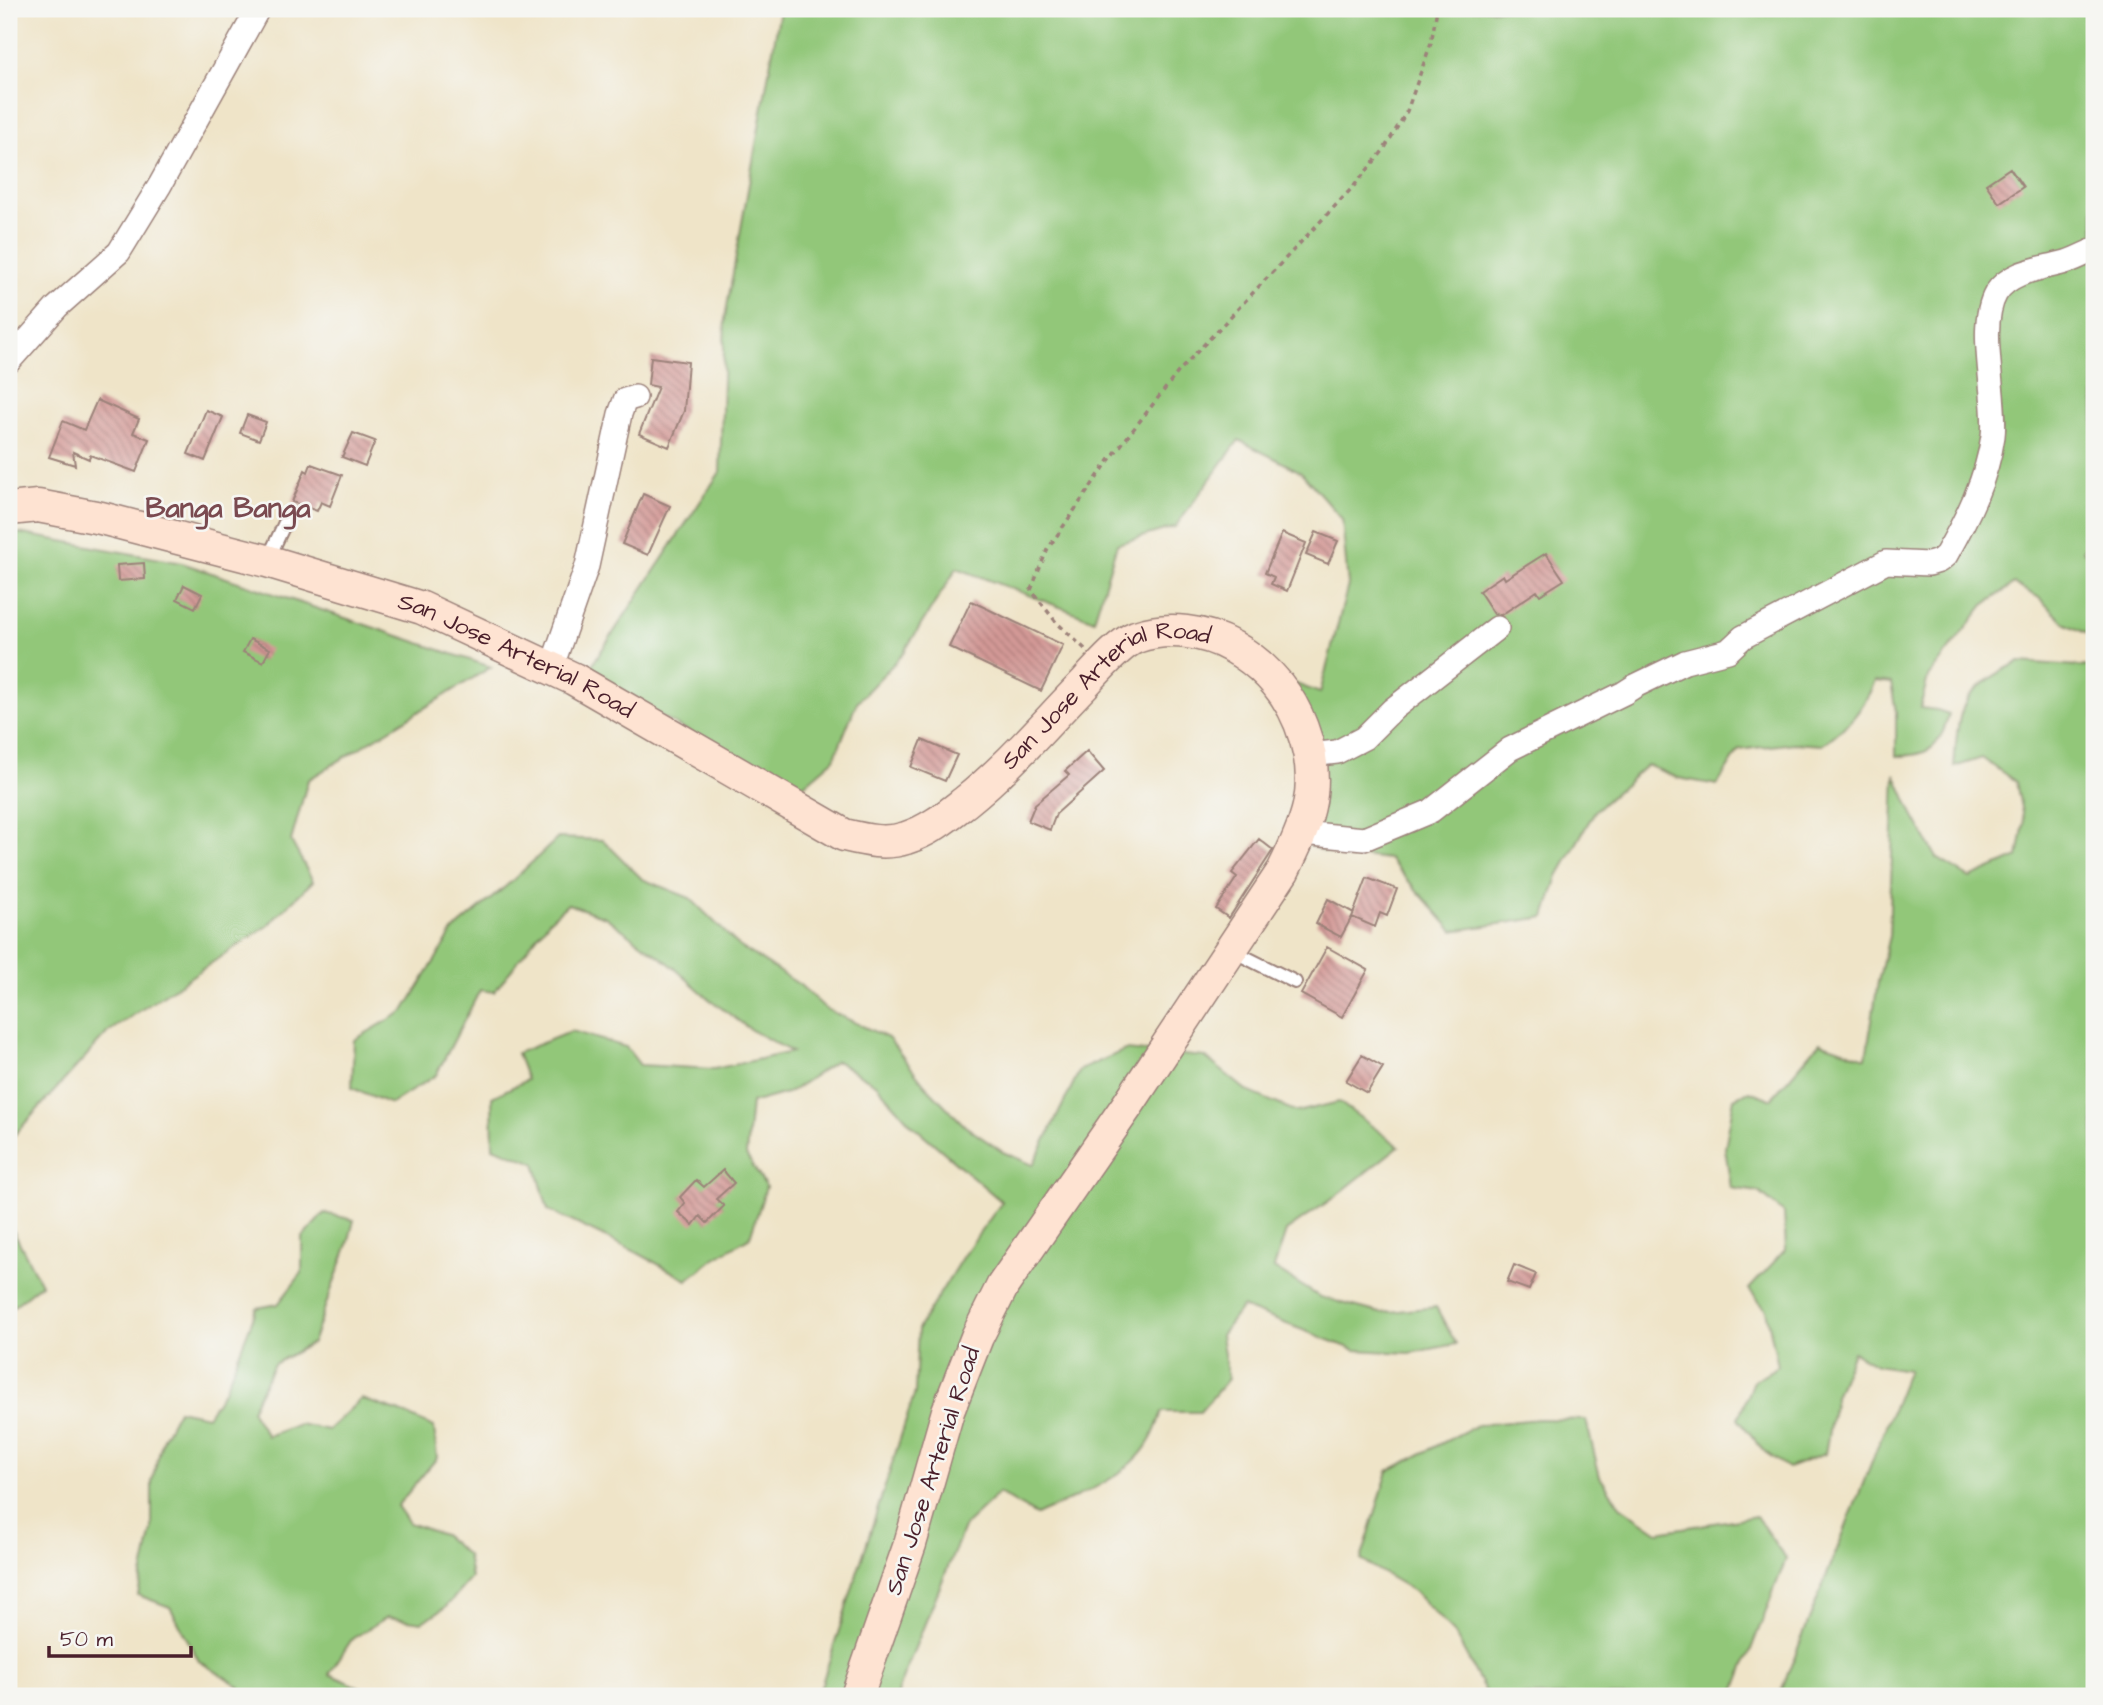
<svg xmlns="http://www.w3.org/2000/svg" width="2103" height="1705" font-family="'Architects Daughter',sans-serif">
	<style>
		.grass { fill: #92c779; stroke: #6e7352; stroke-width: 2 }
		.building { fill: url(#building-back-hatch) }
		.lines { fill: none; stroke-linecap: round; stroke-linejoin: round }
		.lane-casing { stroke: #9c827a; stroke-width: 16 }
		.street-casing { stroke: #9c827a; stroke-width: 26 }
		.secondary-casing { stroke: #9c827a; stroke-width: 35 }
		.path { stroke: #9c827a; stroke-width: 3.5; stroke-dasharray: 5 5; stroke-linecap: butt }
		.lane { stroke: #fff; stroke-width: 12 }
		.street { stroke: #fff; stroke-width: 23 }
		.secondary { stroke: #fee3d2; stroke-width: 32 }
		.labels { text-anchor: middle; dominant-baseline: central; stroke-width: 5; stroke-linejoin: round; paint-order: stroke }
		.street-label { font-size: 24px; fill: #4a1f2b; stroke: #f6f6f2 }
		.quarter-label { font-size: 28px; font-weight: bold; fill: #7a4a50; stroke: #f6f6f2 }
	</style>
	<defs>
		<pattern id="building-back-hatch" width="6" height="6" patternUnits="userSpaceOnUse" patternTransform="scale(1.75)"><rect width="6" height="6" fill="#d39996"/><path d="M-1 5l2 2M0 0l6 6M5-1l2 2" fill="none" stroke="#ad7c7b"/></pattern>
	</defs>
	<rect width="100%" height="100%" fill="#f6f6f2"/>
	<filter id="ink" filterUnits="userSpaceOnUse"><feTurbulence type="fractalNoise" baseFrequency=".0143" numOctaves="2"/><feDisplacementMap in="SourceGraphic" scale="14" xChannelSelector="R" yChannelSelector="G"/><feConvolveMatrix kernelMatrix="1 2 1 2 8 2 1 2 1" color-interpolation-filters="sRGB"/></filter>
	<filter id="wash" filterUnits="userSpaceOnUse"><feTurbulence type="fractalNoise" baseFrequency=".00686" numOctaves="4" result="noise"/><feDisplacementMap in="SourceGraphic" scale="28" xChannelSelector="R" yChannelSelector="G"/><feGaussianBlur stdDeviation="1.57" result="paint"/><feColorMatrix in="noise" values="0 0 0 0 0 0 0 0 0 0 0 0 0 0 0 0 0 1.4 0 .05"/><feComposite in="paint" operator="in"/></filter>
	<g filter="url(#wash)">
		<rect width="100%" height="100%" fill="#efe4c8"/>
		<!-- grass -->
		<path class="grass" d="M777,9H2094V533L2083,550L2094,563V637L2066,624L2038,597L2014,584L1984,605L1928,677L1920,708L1937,710L1949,714C1940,747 1931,756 1896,756V712L1891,683L1875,681C1861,713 1850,724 1822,745L1794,743L1739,750L1717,785L1678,778L1647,765L1595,811L1558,876L1545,917L1453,931L1389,859L1325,852L1298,841L1313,794L1269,674L1320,693L1348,585L1342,519L1301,472L1239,440L1175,527L1117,544L1094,620L957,568L902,655L857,702L834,759L799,789L584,677L720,472L725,318L780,10Z
			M18,533L182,563L491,667L308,780L291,841L313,881L267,926L108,1032L9,1141V539Z
			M2019,662L2094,667V1696H1779L1908,1370L1876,1365L1853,1352L1835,1396L1825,1454L1788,1468L1765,1452L1738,1419L1753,1381L1778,1366L1766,1310L1749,1289L1786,1249L1784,1213L1759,1192L1731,1188L1725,1148L1734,1098L1749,1091L1771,1099L1820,1042L1866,1058L1878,982L1889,936L1895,774L1915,819L1937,858L1970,878L2018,857L2024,823L2016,782L1982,758L1954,767C1956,748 1956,713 1969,697C1980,683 2004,669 2019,662Z
			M558,838L603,840L642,879L690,898L739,946L800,985L826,1009L888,1038L925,1085L965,1126L1003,1152L1033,1165L1080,1070L1125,1050L1205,1057L1247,1091L1297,1112L1339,1102L1399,1146L1336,1196L1286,1231L1274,1268L1320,1297L1380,1313L1436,1307L1456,1344L1410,1353L1355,1350L1242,1307L1221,1335L1228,1379L1200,1412H1162C1158,1422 1155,1433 1149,1442C1129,1478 1071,1499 1036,1515L999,1493L965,1525L899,1687L898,1696H818L915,1392L918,1329L963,1256L1002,1202L911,1124L877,1085L836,1061L790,1092L751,1103L746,1155L766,1187L750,1237L715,1258L687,1280L636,1252L548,1210L535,1163L493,1147L492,1097L527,1080L517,1053L572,1031L626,1047L640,1065L714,1069L792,1052L751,1030L709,999L670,964L605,917L568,904L549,921L494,992L480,990L436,1075L391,1104L352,1088L354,1040L404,1011L453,931L512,881Z
			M324,1213L354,1220L348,1244L312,1343L274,1364L251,1410L267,1436L299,1424L328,1430L361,1399L400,1412L434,1427L437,1458L397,1506L409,1523L443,1535L467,1555L471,1578L446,1607L422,1622L387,1617L352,1639L329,1674L380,1696H241L239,1686L199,1661L170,1607L138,1595L152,1530V1481L163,1438L178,1410L207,1416L225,1389L257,1308L278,1304L302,1273V1238Z
			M9,1223L41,1284L9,1310Z
			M1539,1419L1586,1420L1600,1477L1620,1506L1658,1532L1756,1516L1786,1559L1733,1696H1488L1454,1633L1414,1591L1361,1560L1388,1471L1477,1425Z"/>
		<g id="blocks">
			<!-- building -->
			<path class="building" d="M2010,168L2023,187L1999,203L1986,184Z
				M651,357L688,362L684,411L669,447L639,434L658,387L648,385Z
				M97,400L139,419L133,433L149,439L136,472L90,455L89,459L73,452L75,465L49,457L63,421L84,430Z
				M206,410L223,417L205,461L188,454Z
				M247,415L266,422L259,440L240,433Z
				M353,433L375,441L365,466L342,457Z
				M311,464L342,475L330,506L321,502L317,511L292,502L305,470L308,472Z
				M643,494L670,506L648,555L622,544Z
				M1316,532L1338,541L1328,564L1306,555Z
				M1282,533L1306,543L1287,591L1271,584L1274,577L1265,573Z
				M1546,553L1564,580L1540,595L1537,591L1501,615L1494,614L1479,591L1503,575L1505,579Z
				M144,563L145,579L118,581L117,565Z
				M184,585L202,594L195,608L177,599Z
				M971,601L1063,645L1041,691L949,647Z
				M250,639L270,649L263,662L243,652Z
				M922,740L957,755L945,781L911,767Z
				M1087,751L1104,771L1056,814L1050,830L1028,821L1035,804L1069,775L1065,771Z
				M1259,839L1273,850L1229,918L1216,909L1237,877L1232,873Z
				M1367,878L1397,889L1387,916L1380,913L1375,927L1352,917Z
				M1328,899L1354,913L1341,937L1316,924Z
				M1327,947L1368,970L1342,1017L1301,994Z
				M1362,1055L1383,1067L1367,1093L1346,1081Z
				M723,1170L734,1183L716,1199L724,1206L707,1223L700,1216L693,1225L678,1212L685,1203L680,1197L696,1180L704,1187Z
				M1514,1265L1536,1274L1529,1290L1507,1282Z"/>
		</g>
	</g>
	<g filter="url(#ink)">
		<use href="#blocks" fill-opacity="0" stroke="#9c827a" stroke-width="2"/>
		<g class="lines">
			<defs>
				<path id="lane" d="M267,561L290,512
					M1231,950L1295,982"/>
				<path id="street" d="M9,361L57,307L119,252L160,185L258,9
					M551,669L587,566L620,414L625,400L635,397
					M1310,755L1337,752L1364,738L1393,709L1497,628
					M1302,833L1364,839L1431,811L1510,749L1624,693L1635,686L1685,662L1728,651L1743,637L1886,562L1929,564L1939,561L1946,555C1967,518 1987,479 1993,436C1998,397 1976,327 1996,293C2010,271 2040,269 2062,263C2072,261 2082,255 2092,251"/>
				<g id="secondary">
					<path id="s1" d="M9,509L38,506L101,518L267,561L422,608L574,679L844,835C865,840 885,845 906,838C929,831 947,816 965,802C1010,766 1045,724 1085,683C1097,670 1120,643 1136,637C1168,626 1205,631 1233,647C1270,668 1294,699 1306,740C1321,791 1306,825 1283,871L1127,1106L1003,1285L977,1337L948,1411L910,1544L857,1696"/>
				</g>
			</defs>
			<!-- lane casing -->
			<use href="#lane" class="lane-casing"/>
			<!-- street casing -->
			<use href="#street" class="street-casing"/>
			<!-- secondary casing -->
			<use href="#secondary" class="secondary-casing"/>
			<!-- path -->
			<path class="path" d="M1085,649L1056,622L1031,590L1047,550L1107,463L1179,371L1353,187L1383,151L1407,111L1431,43L1437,9"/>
			<!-- lane -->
			<use href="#lane" class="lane"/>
			<!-- street -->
			<use href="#street" class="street"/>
			<!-- secondary -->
			<use href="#secondary" class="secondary"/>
		</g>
	</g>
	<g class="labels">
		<!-- street labels -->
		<g class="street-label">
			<text stroke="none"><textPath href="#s1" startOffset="532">San Jose Arterial Road</textPath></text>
			<text stroke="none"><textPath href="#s1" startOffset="1223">San Jose Arterial Road</textPath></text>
			<text transform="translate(933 1471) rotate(-72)">San Jose Arterial Road</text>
		</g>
		<!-- quarter labels -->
		<g class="quarter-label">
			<text x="228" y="508">Banga Banga</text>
		</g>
	</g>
	<!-- margin -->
	<rect width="2103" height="1705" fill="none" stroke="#f6f6f2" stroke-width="35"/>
	<!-- scale -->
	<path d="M49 1646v10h142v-10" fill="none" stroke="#4a1f2b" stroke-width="3.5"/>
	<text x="60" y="1646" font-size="21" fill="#4a1f2b" stroke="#f6f6f2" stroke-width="5" paint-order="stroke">50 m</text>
</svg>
